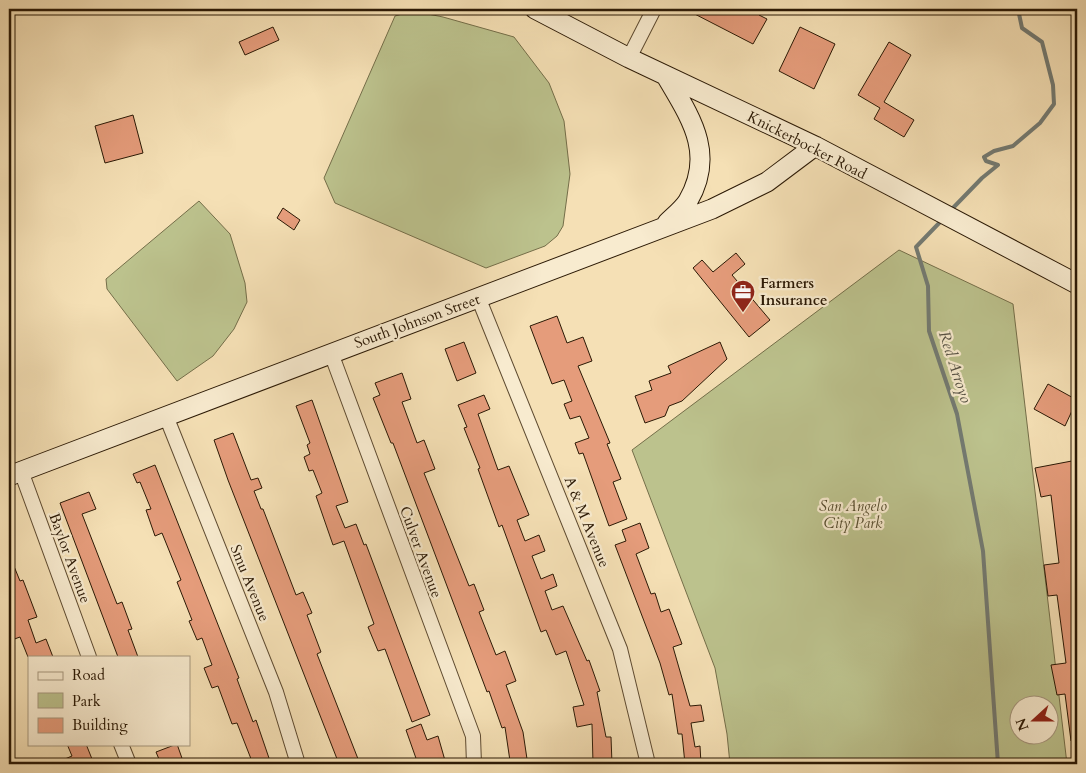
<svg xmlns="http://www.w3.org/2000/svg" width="1086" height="773" font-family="Cardo,serif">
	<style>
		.green { fill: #bcc28d; stroke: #746e49; fill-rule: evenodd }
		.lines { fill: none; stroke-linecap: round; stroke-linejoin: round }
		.stream { stroke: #737a72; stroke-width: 4 }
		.building { fill: #e59c7b; stroke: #2b1905 }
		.street-casing { stroke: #5e4b31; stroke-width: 16 }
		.secondary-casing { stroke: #2b1905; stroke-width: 21 }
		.street { stroke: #f8ebcf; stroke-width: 14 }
		.secondary { stroke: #f8ebcf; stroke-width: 19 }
		.labels { text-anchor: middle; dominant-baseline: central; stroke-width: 4.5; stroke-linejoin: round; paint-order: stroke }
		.street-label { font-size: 15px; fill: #2b1905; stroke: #f8ebcf }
		.poi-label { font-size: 15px; font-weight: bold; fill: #2b1905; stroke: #f8ebcf; text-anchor: start }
		.park-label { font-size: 15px; font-style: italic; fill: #564c2e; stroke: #f8ebcf }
		.water-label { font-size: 16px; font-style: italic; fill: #555144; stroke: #f8ebcf }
	</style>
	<rect width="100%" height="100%" fill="#f5e0b5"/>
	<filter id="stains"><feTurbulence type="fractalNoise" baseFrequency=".004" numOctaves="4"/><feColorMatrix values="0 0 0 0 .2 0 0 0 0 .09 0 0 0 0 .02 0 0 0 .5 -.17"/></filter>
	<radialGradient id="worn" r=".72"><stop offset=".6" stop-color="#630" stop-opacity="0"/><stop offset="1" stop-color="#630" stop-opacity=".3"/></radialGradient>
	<!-- green -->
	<path class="green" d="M413,11L443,17L514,37L549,83L564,121L570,174L563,226L557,236L545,246L486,268L335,203L324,178L395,16Z
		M199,201L230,234L245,283L247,302L234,329L213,356L177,381L107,289L106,279Z
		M899,250L1013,304L1067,764H730L727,734L715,668L632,450ZM1018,706H1048V736H1018Z"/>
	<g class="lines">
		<!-- stream -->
		<path class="stream" d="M951,210L982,178L998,165L986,161L984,157L994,151L1013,146L1040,123L1054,104L1053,85L1042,42L1022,28L1018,9
			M943,219L916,247L928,286L929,331L957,414L983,551L998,764"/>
	</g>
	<!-- building -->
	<path class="building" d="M685,9H761L759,15L767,19L753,44Z
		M273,27L279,40L245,55L239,42Z
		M800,27L835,44L814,89L779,71Z
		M889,42L911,55L884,102L914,120L904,137L874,119L880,108L858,95Z
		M133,115L143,153L105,163L95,126Z
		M283,208L300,220L294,230L277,218Z
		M736,253L745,264L732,275L770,320L749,337L693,268L702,260L713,272Z
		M557,316L567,343L583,337L592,361L578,366L610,443L607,444L621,479L613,482L627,519L609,526L583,453L579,454L575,443L589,438L580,416L570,419L564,404L572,401L564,380L552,384L530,326Z
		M464,342L476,373L457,381L445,349Z
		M720,342L727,359L682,401L669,406L665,416L645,423L635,396L652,390L649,381L671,373L668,366Z
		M402,373L411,399L402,402L417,443L424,440L435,469L424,473L469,586L474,584L484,610L479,612L496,655L505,651L516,681L506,685L523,732L527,759L510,761L505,727L502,728L489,691L487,692L393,443H391L373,398L380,395L375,383Z
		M1048,384L1077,400L1065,426L1034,409Z
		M484,395L490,409L478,414L498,470L509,466L529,515L517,520L525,541L539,535L545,551L532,556L541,579L553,574L557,586L545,591L552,610L563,606L587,661L589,660L600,691L597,692L606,737H611L612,764H593L592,724L577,727L573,707L584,705L566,651L556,655L546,630L541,632L502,525L499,527L478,469L480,468L464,428L467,427L458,405Z
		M312,400L348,502L336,506L345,528L356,524L364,545L366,544L430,715L412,722L385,649L378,651L368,627L374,624L344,541L333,545L316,496L322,493L313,470L309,471L304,457L310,454L307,445L310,443L296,406Z
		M233,433L251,480L258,478L262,488L254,491L261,509H263L296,595L303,592L312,613L307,615L321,652L317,654L360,764H339L228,480L214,440Z
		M1077,460V740L1071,741L1065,694L1057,695L1051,665L1066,663L1057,595L1048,596L1044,565L1059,563L1051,495L1041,497L1035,468Z
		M155,465L239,678L237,679L253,722L256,720L271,764H253L237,723L232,724L218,686L212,688L204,668L212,665L202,638L197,640L189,621L192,620L177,582L181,580L162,533L155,536L146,510L151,509L140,482L137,483L133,474Z
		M89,492L96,509L82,514L117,604L122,602L132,629L128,630L138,657H118L60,503Z
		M640,523L649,548L636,554L651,594L655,593L661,612L669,609L682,644L673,647L690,706L701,705L704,721L691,723L695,747L700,746L701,764H685L682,734H678L672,694L669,695L660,663L615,545L626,541L622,530Z
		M9,554L20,581L23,580L37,617L28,620L36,643L46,639L53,657H28L20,637L9,641V630L13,628L9,616Z
		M421,724L427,740L438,736L446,764H418L406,730Z
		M67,744H86L94,764H53L72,756Z
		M177,744L184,764H161L156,752Z"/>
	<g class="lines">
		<defs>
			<path id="street" d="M629,58L654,9
				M478,297L620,649L648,764
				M331,353L473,736L474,764
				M166,416L276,692L298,764
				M21,471L89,657
				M121,744L129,764"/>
			<path id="secondary" d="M535,9L629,58L815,146L1077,284
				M666,76C690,117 716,153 688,201C683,209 674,216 667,223
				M9,476L712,209L767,182L815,146"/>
		</defs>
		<!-- street casing -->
		<use href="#street" class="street-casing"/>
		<!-- secondary casing -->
		<use href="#secondary" class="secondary-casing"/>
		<!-- street -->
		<use href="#street" class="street"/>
		<!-- secondary -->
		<use href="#secondary" class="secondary"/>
	</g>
	<!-- icons -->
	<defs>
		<symbol id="office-pin" viewBox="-11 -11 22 30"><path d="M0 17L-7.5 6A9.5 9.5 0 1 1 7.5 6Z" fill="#8f2418" stroke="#f8ebcf"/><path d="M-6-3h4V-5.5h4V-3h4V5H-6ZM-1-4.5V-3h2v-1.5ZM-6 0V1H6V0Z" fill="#fff"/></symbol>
	</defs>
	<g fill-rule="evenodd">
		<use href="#office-pin" x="729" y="278" width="28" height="38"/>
	</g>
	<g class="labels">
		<!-- street labels -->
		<g class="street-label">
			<text transform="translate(807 145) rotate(27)">Knickerbocker Road</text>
			<text transform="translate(417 321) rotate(-20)">South Johnson Street</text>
			<text transform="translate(587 522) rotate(68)">A &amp; M Avenue</text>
			<text transform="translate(421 552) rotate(70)">Culver Avenue</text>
			<text transform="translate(70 558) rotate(70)">Baylor Avenue</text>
			<text transform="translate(250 583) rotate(68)">Smu Avenue</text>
		</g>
		<!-- poi labels -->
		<g class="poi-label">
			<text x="760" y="283">Farmers<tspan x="760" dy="17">Insurance</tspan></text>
		</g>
		<!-- park labels -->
		<g class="park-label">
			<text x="853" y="506">San Angelo<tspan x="853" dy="17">City Park</tspan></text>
		</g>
		<!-- water labels -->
		<g class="water-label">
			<text transform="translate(955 367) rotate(72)">Red Arroyo</text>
		</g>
	</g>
	<!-- margin -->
	<rect width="1086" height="773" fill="none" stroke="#f5e0b5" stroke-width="30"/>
	<rect x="10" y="10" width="1066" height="753" fill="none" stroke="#2b1905" stroke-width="2.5"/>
	<rect x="15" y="15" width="1056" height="743" fill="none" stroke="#2b1905"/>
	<!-- legend -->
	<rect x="28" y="656" width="162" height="90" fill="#f8ebcf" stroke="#a6977e"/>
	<rect x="38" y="672" width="25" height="8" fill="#f8ebcf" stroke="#a6977e"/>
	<text x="72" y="680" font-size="15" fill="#2b1905">Road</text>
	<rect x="38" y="693" width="25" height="15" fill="#bcc28d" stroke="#a6977e"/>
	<text x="72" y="706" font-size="15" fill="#2b1905">Park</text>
	<rect x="38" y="718" width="25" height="15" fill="#e59c7b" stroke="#a6977e"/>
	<text x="72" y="730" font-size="15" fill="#2b1905">Building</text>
	<!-- north arrow -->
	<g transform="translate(1034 720) rotate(249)"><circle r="24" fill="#f8ebcf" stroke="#a6977e"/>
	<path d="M0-4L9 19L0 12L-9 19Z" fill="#8f2418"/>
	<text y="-8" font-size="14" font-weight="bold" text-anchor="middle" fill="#2b1905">N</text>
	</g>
	<rect width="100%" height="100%" filter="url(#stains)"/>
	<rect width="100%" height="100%" fill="url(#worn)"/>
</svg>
